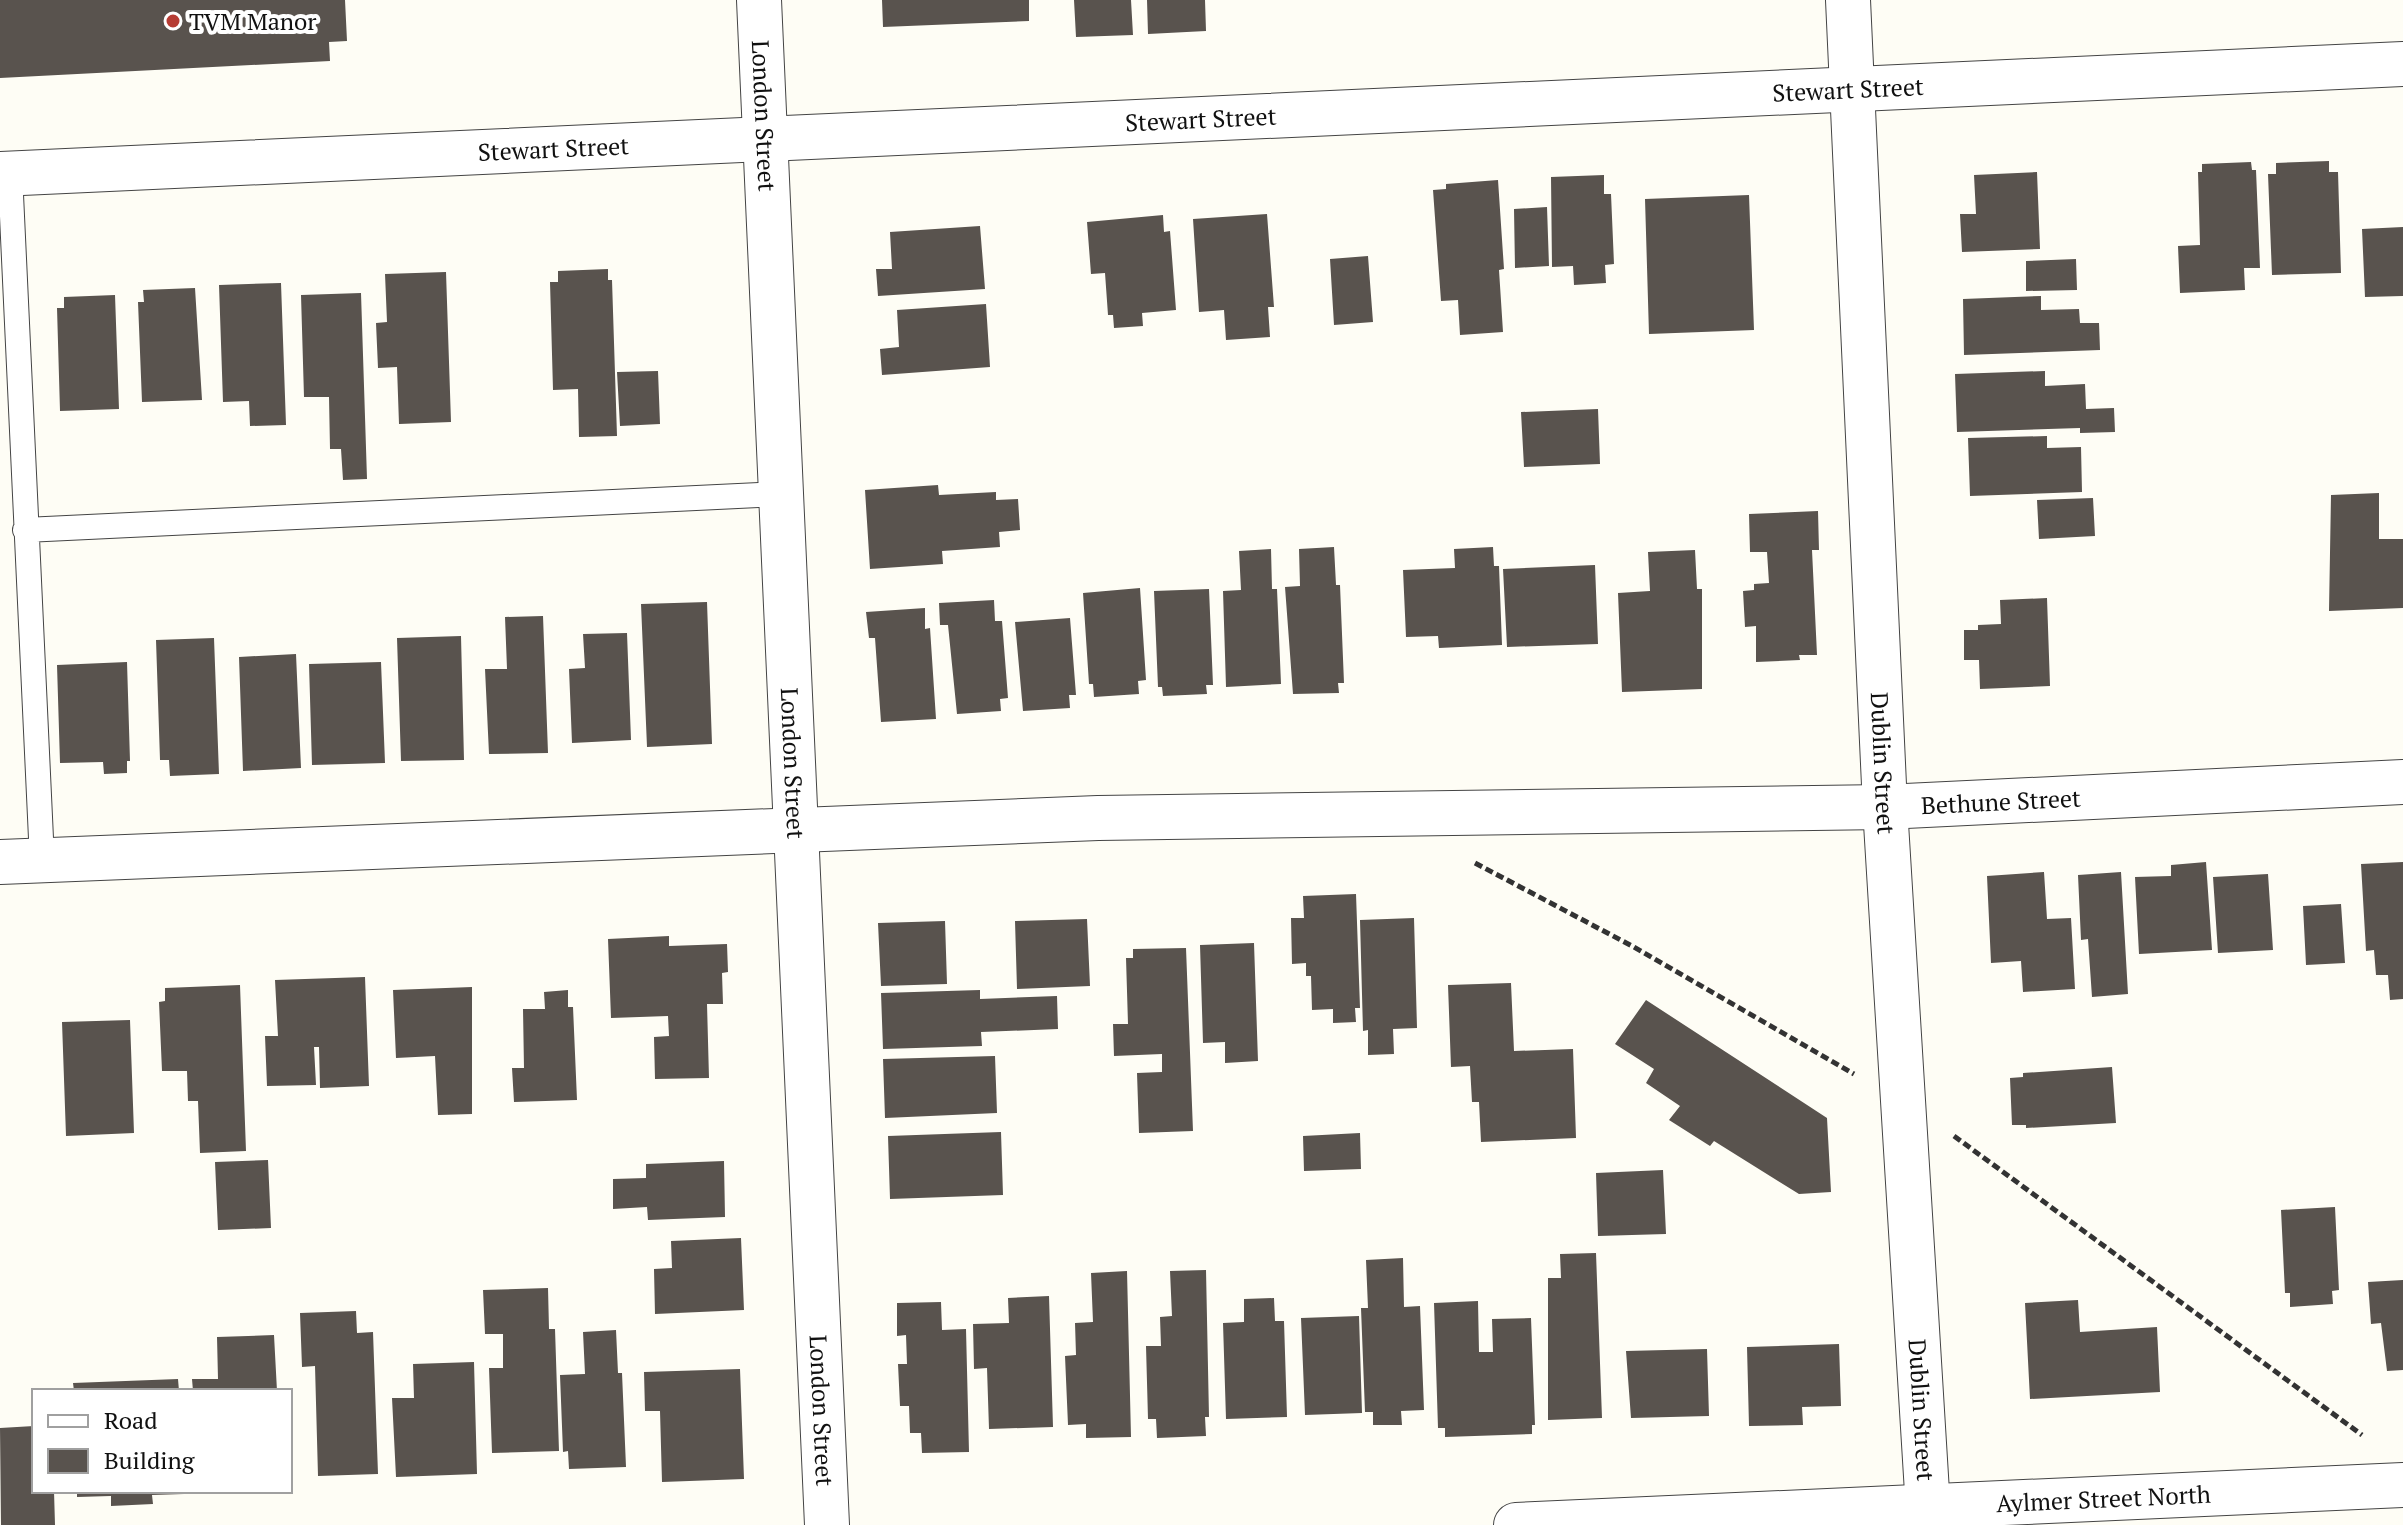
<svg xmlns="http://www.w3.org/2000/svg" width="2403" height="1525" font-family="'PT Serif',serif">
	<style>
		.building { fill: #59534e }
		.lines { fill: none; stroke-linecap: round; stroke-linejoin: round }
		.service-casing { stroke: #444; stroke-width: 26 }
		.minor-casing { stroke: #444; stroke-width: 46 }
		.tertiary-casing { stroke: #444; stroke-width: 46 }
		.path { stroke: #333; stroke-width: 5; stroke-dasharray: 8 4; stroke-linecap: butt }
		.service { stroke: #fff; stroke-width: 24 }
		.minor { stroke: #fff; stroke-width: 44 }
		.tertiary { stroke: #fff; stroke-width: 44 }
		.poi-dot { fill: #b63c34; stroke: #fff; stroke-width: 3 }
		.labels { text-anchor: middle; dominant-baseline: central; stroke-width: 8; stroke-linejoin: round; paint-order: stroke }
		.poi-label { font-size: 24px; fill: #111; stroke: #fff; text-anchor: start }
		.street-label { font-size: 24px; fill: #111; stroke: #fff }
	</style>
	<rect width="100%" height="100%" fill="#fefdf5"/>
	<!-- building -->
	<path class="building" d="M0,0H345L347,41L329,42L330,61L0,78Z
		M882,0H1029V21L883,27Z
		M1074,0H1131L1133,35L1076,37Z
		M1147,0H1205L1206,31L1148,34Z
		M2329,161V172H2338L2341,273L2272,275L2268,174H2276V163Z
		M2251,162L2252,170H2256L2260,268H2244L2245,290L2180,293L2178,246L2200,245L2198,172H2202V164Z
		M2037,172L2040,249L1962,252L1960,214H1976L1974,175Z
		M1604,175V194H1611L1614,264L1605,265L1606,283L1574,285L1573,266L1552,267L1551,177Z
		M1498,180L1504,269L1499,270L1503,332L1460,335L1458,300L1441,301L1433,190L1446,189V184Z
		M1749,195L1754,330L1649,334L1645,199Z
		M1547,207L1549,266L1515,268L1514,209Z
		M1267,214L1274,307H1268L1270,337L1226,340L1224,310L1199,312L1193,219Z
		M1163,215L1164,232L1170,231L1176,310L1142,313L1143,326L1114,328L1113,315H1108L1105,273L1091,274L1087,222Z
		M980,226L985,289L878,296L876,269H892L890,232Z
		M2403,227V296L2365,297L2362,229Z
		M1368,256L1373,322L1334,325L1330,259Z
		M2076,259L2077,290L2026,291V261Z
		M608,269V280H612L617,436L579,437L578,389L553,390L550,282H558V271Z
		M446,272L451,422L399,424L397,367L378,368L376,323L387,322L385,274Z
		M281,283L286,425L250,426L249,401L223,402L219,285Z
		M195,288L202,400L142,402L138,302H144L143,290Z
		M361,293L367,479L343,480L341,449H330L329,397H304L301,295Z
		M115,295L119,409L60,411L57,308H64V297Z
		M2041,296V310L2079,309L2080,323H2099L2100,350L1964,355L1963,299Z
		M986,304L990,367L882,375L880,349L899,347L897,310Z
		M658,371L660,424L620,426L617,372Z
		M2045,371V386L2085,384L2086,409L2114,408L2115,432L2080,433V428L1957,432L1955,374Z
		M1598,409L1600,464L1524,467L1521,412Z
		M2047,436V448L2081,447L2082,492L1970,496L1968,438Z
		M938,485L939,495L996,492V500L1018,499L1020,530L999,532L1000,547L942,551L943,564L870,569L865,490Z
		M2379,493V539H2403V608L2329,611L2331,495Z
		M2093,498L2095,536L2039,539L2037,500Z
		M1818,511L1819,550H1812L1817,655H1799L1800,660L1756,662V626L1745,627L1743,591L1754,590V584L1769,583L1767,552H1750L1749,514Z
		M1334,547L1336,585H1340L1344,683H1338L1339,693L1293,694L1285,587L1300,586L1299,549Z
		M1493,547L1494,566H1499L1502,645L1439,648L1438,636L1406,637L1403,570L1455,568L1454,549Z
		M1271,549L1272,589H1277L1281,684L1226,687L1223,591L1241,590L1239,551Z
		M1695,550L1697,589H1702V689L1622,692L1618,593L1650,591L1648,552Z
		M1595,565L1598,644L1507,647L1503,569Z
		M1140,588L1146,680L1138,681L1139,694L1094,697L1093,684H1089L1083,593Z
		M1209,589L1213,685H1206L1207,694L1163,696L1162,687H1158L1154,591Z
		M2047,598L2050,686L1980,689L1979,660H1964V630H1978V625L2001,624L2000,600Z
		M994,600L995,621H1002L1008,698L1000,699L1001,711L957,714L948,625H940L939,603Z
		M707,602L712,744L647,747L641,604Z
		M925,608V629L930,628L936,719L881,722L875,638H869L866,612Z
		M543,616L548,753L489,754L485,669H507L505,617Z
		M1070,618L1076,695H1069L1070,708L1023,711L1015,622Z
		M627,633L631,740L572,743L569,669L585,668L583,634Z
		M461,636L464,760L401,761L397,638Z
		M214,638L219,774L170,776L169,760H160L156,640Z
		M296,654L301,768L243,771L239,657Z
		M127,662L130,761H127V773L104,774L103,762L60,763L57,665Z
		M381,662L385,763L312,765L309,664Z
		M2206,862L2212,950L2139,954L2135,877L2171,876V865Z
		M2403,862V999L2390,1000L2388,975H2376L2374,950L2366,951L2361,864Z
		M2044,872L2047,919L2071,918L2075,989L2023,992L2021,961L1991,963L1987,876Z
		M2121,872L2128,994L2092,997L2088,939L2081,940L2078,875Z
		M2268,874L2273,950L2218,953L2213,877Z
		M1356,894L1360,1008H1355L1356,1022L1333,1023V1009L1312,1010L1311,976H1306V963L1292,964L1291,918H1304L1303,896Z
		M2341,904L2345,963L2306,965L2303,906Z
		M1414,918L1417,1028L1393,1029L1394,1054L1368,1055V1030L1363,1031L1360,920Z
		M1087,919L1090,986L1017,989L1015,921Z
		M945,921L947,984L881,986L878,923Z
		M669,936V946L727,944L728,972L722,973L723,1004H707L709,1078L655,1079L654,1037L669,1036L668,1016L611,1018L608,939Z
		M1254,943L1258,1061L1225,1063V1042L1203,1043L1200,945Z
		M1186,948L1193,1131L1139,1133L1137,1073L1162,1072V1054L1114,1056L1113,1024H1128L1126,958H1133V949Z
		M365,977L369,1086L320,1088L319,1047H314L316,1085L267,1086L265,1036H278L275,980Z
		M1511,983L1514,1051L1573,1049L1576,1138L1481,1142L1479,1102H1472L1470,1066L1451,1067L1448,985Z
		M240,985L246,1151L200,1153L198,1101H188L187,1071H162L159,1002L165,1001V988Z
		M472,987V1114L438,1115L435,1056L396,1058L393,990Z
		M568,990V1007H573L577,1100L514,1102L512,1068H524L523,1009H545L544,992Z
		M980,990V999L1057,996L1058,1029L981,1032L982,1046L883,1049L881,993Z
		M1646,1000L1827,1118L1831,1192L1799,1194L1714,1141L1710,1146L1669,1120L1680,1106L1646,1083L1654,1069L1615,1044Z
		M130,1020L134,1133L66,1136L62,1022Z
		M995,1056L997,1113L885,1118L883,1059Z
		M2112,1067L2116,1123L2026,1128V1125H2012L2010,1078L2023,1077V1073Z
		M1001,1132L1003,1195L890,1199L888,1136Z
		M1360,1133L1361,1169L1304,1171L1303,1136Z
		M268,1160L271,1228L218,1230L215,1162Z
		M724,1161L725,1217L648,1220L647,1207L613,1209V1179L646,1178V1164Z
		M1663,1170L1666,1234L1598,1236L1596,1173Z
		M2335,1207L2339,1290L2332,1291L2333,1304L2290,1307V1293H2285L2281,1210Z
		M741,1238L744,1310L655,1314L654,1269L672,1268L671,1241Z
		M1596,1253L1602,1418L1548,1420V1278H1561L1560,1254Z
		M1403,1258L1404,1307L1420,1306L1424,1410L1401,1411L1402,1425H1373V1412H1365L1361,1308H1368L1366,1260Z
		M1206,1270L1209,1417H1205L1206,1436L1157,1438L1156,1419H1148L1146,1346H1161L1160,1317L1172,1316L1170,1271Z
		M1127,1271L1131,1437L1086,1438V1424L1068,1425L1065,1356L1076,1355L1075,1323L1093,1322L1091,1273Z
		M2403,1280V1370L2387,1371L2381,1323L2371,1324L2368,1282Z
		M548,1288L549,1329H555L559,1451L492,1453L489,1368H503V1334H485L483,1290Z
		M1049,1296L1053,1427L989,1429L987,1368L974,1369L973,1324L1009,1323L1008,1298Z
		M1274,1298L1275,1321H1284L1287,1417L1226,1419L1223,1323L1244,1322V1299Z
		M2078,1300L2080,1332L2157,1327L2160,1392L2030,1399L2025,1303Z
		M1478,1301L1479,1352H1493L1492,1319L1531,1318L1535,1425H1532V1434L1445,1437V1428H1438L1434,1303Z
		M941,1302L942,1330L966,1329L969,1452L922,1453L921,1433H910L909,1406H900L898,1364H907L906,1335L897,1336V1303Z
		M356,1311L357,1333L373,1332L378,1474L318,1476L315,1366L302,1367L300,1313Z
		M1359,1316L1362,1413L1305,1415L1301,1318Z
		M616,1330L618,1373H622L626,1467L569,1469L568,1451L563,1452L560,1375L585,1374L583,1332Z
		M274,1335L277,1391H193L192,1379H218L217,1337Z
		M1839,1344L1841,1406L1802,1407L1803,1425L1749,1426L1747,1347Z
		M1707,1349L1709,1416L1631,1418L1626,1351Z
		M474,1362L477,1474L396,1477L392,1398H414L413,1364Z
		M740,1369L744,1479L662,1482L660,1411H645L644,1372Z
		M178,1379L179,1391H74L73,1383Z
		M34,1426V1491H54L55,1525H1L0,1428Z
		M77,1491H184V1494L152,1495L153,1504L111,1506V1496L77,1497Z"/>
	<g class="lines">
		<defs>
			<path id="service" d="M10,173L42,860
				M25,530L780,494"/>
			<g id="minor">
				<path id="s1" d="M759,0L827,1525"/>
				<path id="s2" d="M1848,0L1885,807L1929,1525"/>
				<path id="s3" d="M0,174L2403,64"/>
				<path id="s4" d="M0,862L1098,818L1885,807L2403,782"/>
			</g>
			<g id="tertiary">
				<path id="s5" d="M1516,1525L2403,1485"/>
			</g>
		</defs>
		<!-- service casing -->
		<use href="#service" class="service-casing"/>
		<!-- minor casing -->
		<use href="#minor" class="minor-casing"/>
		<!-- tertiary casing -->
		<use href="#tertiary" class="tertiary-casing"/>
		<!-- path -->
		<path class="path" d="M1475,863L1632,946L1854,1074
			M1954,1136L2362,1435"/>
		<!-- service -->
		<use href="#service" class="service"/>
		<!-- minor -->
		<use href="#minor" class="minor"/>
		<!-- tertiary -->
		<use href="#tertiary" class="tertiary"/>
	</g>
	<!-- markers -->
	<circle class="poi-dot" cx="173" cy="21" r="8"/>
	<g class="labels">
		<!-- poi labels -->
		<g class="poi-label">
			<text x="189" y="21">TVM Manor</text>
		</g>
		<!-- street labels -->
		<g class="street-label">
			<text stroke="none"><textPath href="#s3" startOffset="1850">Stewart Street</textPath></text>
			<text stroke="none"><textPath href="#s1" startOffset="116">London Street</textPath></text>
			<text stroke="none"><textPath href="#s3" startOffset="1202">Stewart Street</textPath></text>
			<text stroke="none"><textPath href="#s3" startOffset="554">Stewart Street</textPath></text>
			<text stroke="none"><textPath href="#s1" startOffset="764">London Street</textPath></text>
			<text stroke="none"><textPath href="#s2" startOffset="764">Dublin Street</textPath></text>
			<text stroke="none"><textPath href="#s4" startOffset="2002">Bethune Street</textPath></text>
			<text stroke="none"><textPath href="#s1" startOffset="1412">London Street</textPath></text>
			<text stroke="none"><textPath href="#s2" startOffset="1412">Dublin Street</textPath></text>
			<text stroke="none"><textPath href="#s5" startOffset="588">Aylmer Street North</textPath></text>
		</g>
	</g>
	<!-- legend -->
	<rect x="32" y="1389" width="260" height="104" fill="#ffffff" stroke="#a0a0a0" stroke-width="2"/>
	<rect x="48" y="1415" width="40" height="12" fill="#ffffff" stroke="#a0a0a0" stroke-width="2"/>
	<text x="104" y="1429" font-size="24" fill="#111111">Road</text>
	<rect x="48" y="1449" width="40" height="24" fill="#59534e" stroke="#a0a0a0" stroke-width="2"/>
	<text x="104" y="1469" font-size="24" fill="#111111">Building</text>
</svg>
